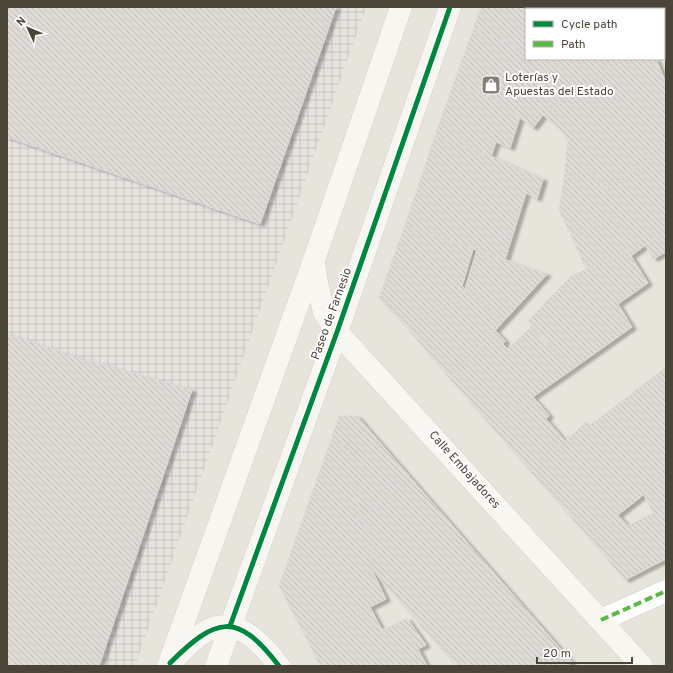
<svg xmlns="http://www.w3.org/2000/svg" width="673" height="673" font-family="Overpass,sans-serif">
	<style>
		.residential { fill: #e7e4dc; fill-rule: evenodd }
		.industrial { fill: url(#industrial-grid) }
		.building { fill: url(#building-back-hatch); stroke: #dcd9d4; filter: url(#shadow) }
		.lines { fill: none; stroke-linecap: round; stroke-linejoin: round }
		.street-casing { stroke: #d2d0cb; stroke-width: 23 }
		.secondary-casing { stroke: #d3cfc5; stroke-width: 23 }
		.street { stroke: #fdfdfc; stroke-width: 22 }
		.secondary { stroke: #f7f6f1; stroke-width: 22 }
		.quiet { stroke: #58b947; stroke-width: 4; stroke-dasharray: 8 4; stroke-linecap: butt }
		.cycleway-casing { stroke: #fff; stroke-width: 8 }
		.cycleway { stroke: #00873e; stroke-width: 5 }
		.labels { text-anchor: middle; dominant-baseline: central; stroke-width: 4; stroke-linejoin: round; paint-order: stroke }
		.poi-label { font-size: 12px; fill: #4b4439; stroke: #fff; text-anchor: start }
		.street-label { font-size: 12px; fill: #4b4439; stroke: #fff }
	</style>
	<defs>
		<pattern id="industrial-grid" width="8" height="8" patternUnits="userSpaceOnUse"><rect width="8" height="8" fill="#e6e2de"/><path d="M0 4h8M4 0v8" fill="none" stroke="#c7c3bf"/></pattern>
		<pattern id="building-back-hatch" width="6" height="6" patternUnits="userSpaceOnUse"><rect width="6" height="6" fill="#dedbd6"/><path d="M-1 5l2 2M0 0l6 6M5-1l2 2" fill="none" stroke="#c0bdb8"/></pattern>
		<filter id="shadow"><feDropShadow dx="4.5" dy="2.5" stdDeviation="1" flood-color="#0004"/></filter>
	</defs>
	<rect width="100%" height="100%" fill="#f4f2ee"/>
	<!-- residential -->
	<path class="residential" d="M7,7H666V666H7ZM526,9H664V59H526Z"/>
	<!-- industrial -->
	<path class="industrial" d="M7,7H366L135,666H7Z"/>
	<!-- building -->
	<path class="building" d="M7,7H336L260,224L7,137Z
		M481,7H577L578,9H526V54L518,48L474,27Z
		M577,7H634V9H578Z
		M474,27L518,48L526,54V59H533L546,69L539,86L554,107L543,115L533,128L499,101L453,85Z
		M533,59H560L546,69Z
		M560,59H623L554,107L539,86L546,69Z
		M623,59H656L666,83V146L603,191L594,169L564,179L568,141L563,132L543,115Z
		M453,85L499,101L520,117L510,148L496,142L491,156L435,136Z
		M435,136L491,156L543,179L537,199L526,193L505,260L405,225Z
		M666,146V230L631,256L615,217L571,235L559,210L564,179L594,169L603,191Z
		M615,217L628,251L586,269L571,235Z
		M405,225L473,249L462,286L465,289L477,250L547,274L515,309L505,299L490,313L467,288L450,303L447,300L428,316L424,313L407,328L379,298Z
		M666,230V252L653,259L645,245Z
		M628,251L648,283L618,304L632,327L570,371L528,321L571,276Z
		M467,288L490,313L505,299L515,309L450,379L407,328L424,313L428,316L447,300L450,303Z
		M532,326L570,371L491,426L450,379L495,330L505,341L503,344L508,349Z
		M7,333L55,350L192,390L99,666H7Z
		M666,367V389L656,375Z
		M656,375L666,389V477L589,538L531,472L586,422L589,426Z
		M533,397L549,415L546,419L565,441L531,472L491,426Z
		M339,416H357L409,476L358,521L354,512L361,507L350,492L363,465L354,452L349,451L350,447L331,440Z
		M331,440L350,447L349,451L354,452L363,465L350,492L361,507L354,512L375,540L369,564L386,599L307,640L279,586Z
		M409,476L572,662L567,666H453L455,665L381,580L369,564L375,540L358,521Z
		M666,477V559L625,580L589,538L618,515L628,526L653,513L644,495Z
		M370,607L382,630L407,618L426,645L418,649L427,666H320L307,640Z"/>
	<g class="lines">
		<defs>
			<path id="street" d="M601,620L666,591"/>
			<path id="secondary" d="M314,263L317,283L324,312L337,332L642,666
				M172,661C184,649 197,634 213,628C240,618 265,647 279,666
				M168,666L314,260L401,7
				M216,666L337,332L450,7"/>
		</defs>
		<!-- street casing -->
		<use href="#street" class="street-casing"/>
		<!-- secondary casing -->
		<use href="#secondary" class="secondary-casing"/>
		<!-- street -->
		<use href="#street" class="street"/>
		<!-- secondary -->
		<use href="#secondary" class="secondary"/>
		<!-- quiet -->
		<path class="quiet" d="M601,620L666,591"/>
		<defs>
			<path id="cycleway" d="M230,626L337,332L450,7
				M170,663C216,617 237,611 279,666"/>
		</defs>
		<!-- cycleway casing -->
		<use href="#cycleway" class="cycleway-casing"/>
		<!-- cycleway -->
		<use href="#cycleway" class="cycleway"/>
	</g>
	<!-- icons -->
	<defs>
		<symbol id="shop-square" viewBox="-11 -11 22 22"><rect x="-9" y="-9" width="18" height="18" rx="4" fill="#868178" stroke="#fff"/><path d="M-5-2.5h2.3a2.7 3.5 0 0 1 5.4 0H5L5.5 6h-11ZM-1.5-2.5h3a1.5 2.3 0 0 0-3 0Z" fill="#fff"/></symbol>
	</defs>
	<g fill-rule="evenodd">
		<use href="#shop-square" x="480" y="74" width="22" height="22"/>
	</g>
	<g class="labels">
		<!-- poi labels -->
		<g class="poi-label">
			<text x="505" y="78">Loterías y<tspan x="505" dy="14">Apuestas del Estado</tspan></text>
		</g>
		<!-- street labels -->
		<g class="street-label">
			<text transform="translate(332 314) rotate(-70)">Paseo de Farnesio</text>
			<text transform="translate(464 470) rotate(48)">Calle Embajadores</text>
		</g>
	</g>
	<!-- border -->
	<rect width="673" height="673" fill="none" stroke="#4b4439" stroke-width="16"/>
	<!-- legend -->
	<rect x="525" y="8" width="140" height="52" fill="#ffffff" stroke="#b7b4b0"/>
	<rect x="533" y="21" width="20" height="6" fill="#00873e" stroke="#b7b4b0"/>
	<text x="561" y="28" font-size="12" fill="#4b4439">Cycle path</text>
	<rect x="533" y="41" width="20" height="6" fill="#58b947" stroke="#b7b4b0"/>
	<text x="561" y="48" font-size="12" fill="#4b4439">Path</text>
	<!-- north arrow -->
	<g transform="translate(28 28) rotate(314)" stroke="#ffffff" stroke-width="3" paint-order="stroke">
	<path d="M0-3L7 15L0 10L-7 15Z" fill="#4b4439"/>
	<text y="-6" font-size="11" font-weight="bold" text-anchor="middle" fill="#4b4439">N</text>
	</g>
	<!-- scale -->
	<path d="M537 657v6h95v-6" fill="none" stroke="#4b4439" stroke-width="2"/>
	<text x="543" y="657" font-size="12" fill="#4b4439" stroke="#ffffff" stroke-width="3" paint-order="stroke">20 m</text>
</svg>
